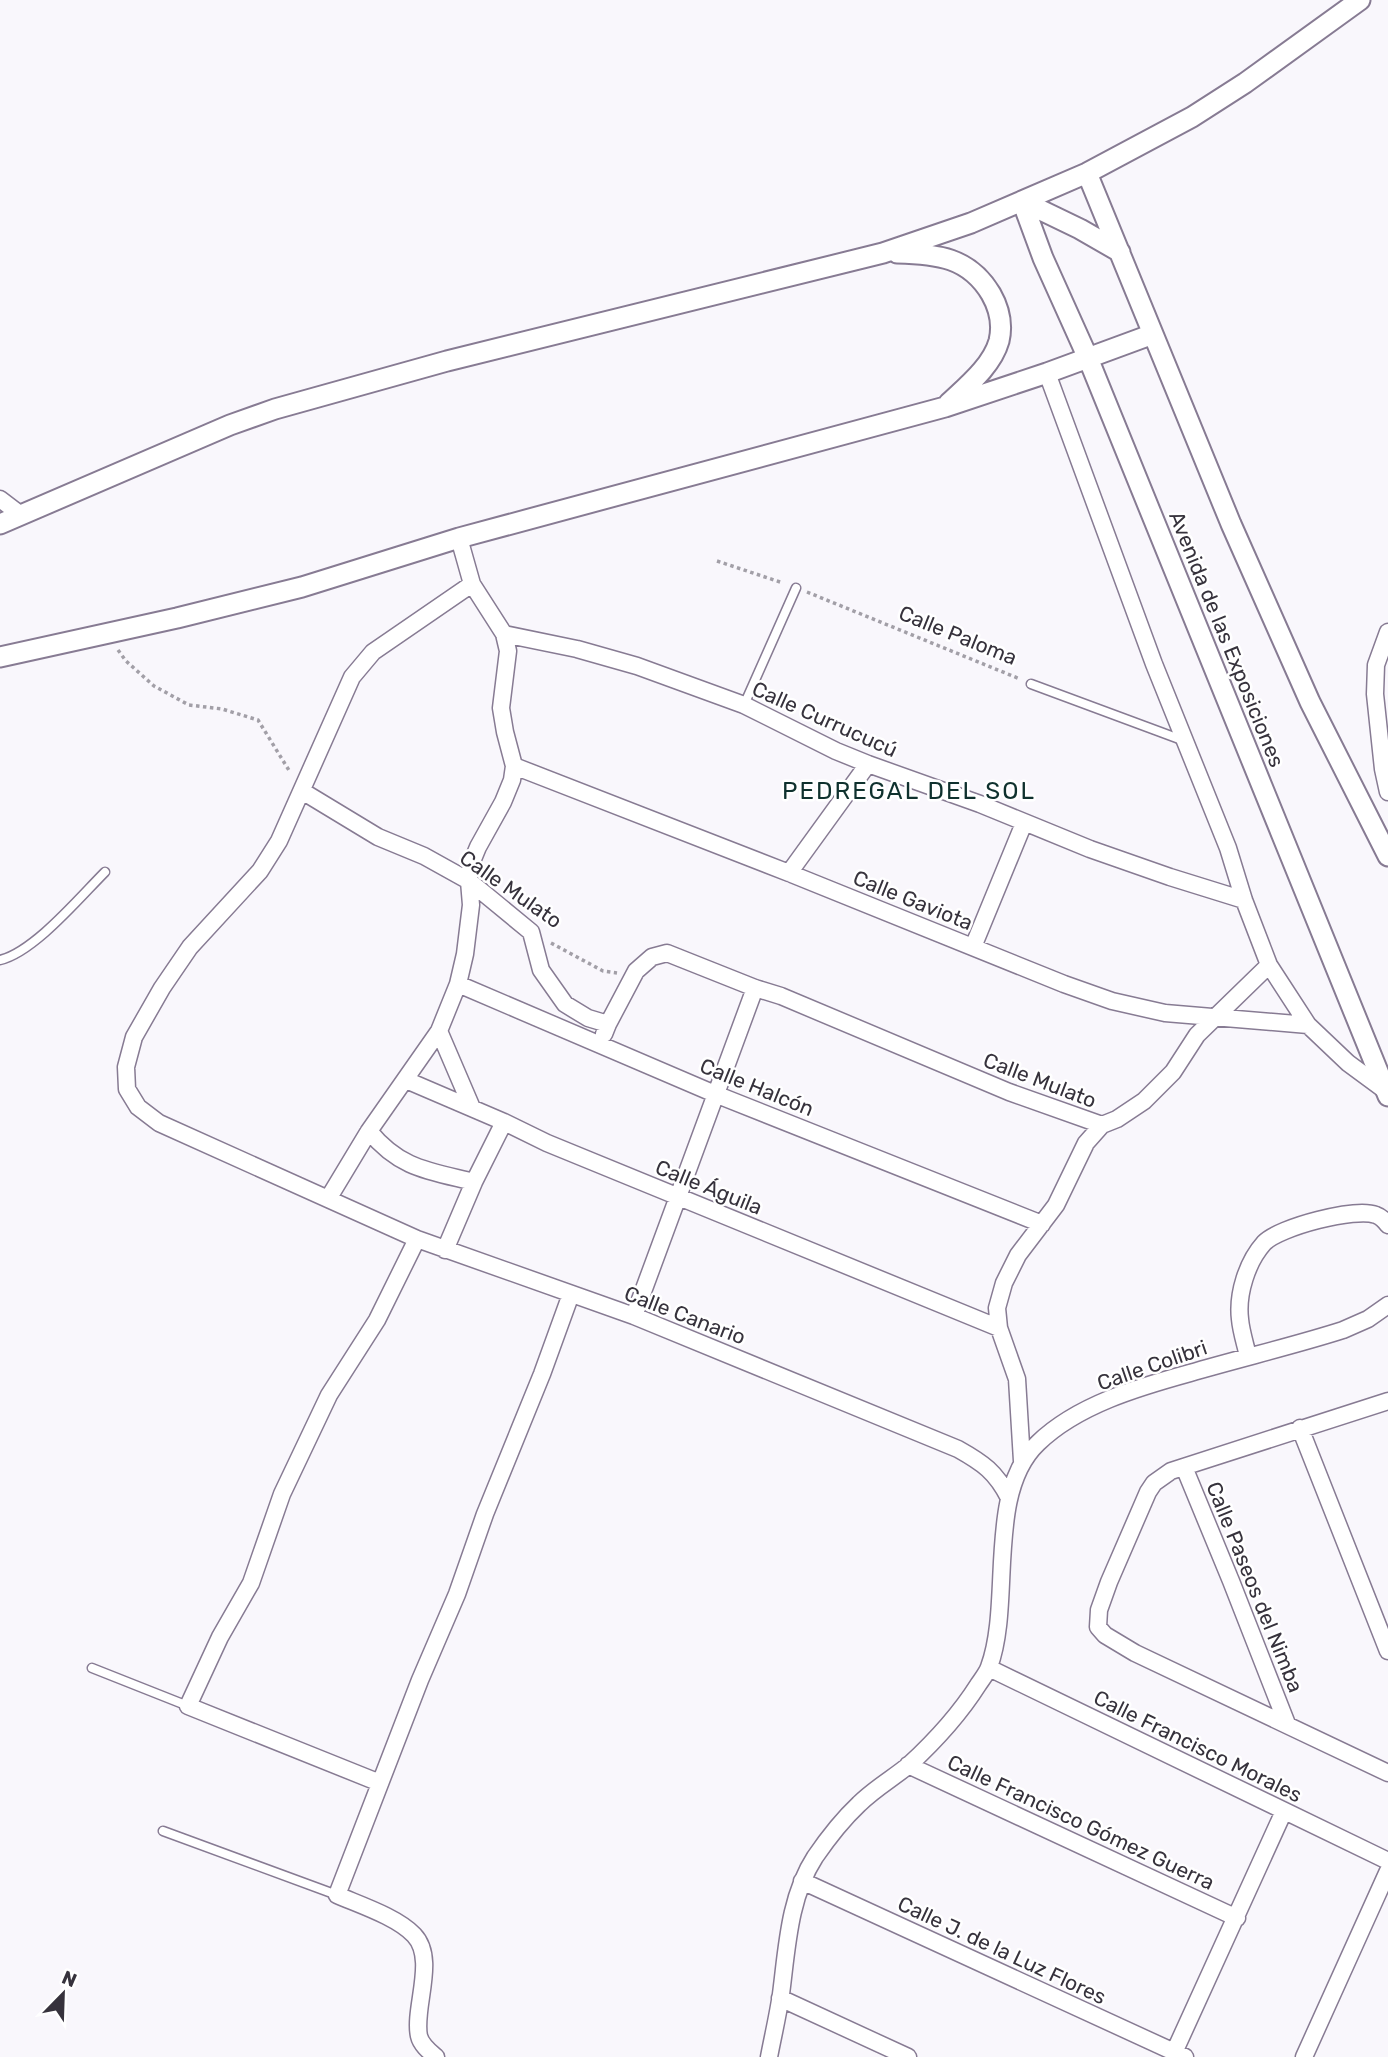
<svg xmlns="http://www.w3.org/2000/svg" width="1388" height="2057" font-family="Rubik,sans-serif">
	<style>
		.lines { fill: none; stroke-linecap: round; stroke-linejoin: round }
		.service-casing { stroke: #877b93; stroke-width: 11 }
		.minor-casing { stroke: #877b93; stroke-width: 19 }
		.tertiary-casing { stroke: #877b93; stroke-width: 23 }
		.path { stroke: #a29fa7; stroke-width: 3.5; stroke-dasharray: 3.5 3.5; stroke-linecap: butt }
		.service { stroke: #fff; stroke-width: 8 }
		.minor { stroke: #fff; stroke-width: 16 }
		.tertiary { stroke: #fff; stroke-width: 19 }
		.labels { text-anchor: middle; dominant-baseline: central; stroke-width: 5; stroke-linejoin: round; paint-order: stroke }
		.street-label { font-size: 21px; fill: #36323c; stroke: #fff }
		.quarter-label { font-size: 24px; letter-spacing: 2px; fill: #0f312e; stroke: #fff }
	</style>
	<rect width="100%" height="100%" fill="#f9f7fc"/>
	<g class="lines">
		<defs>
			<path id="service" d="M1031,684L1182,740
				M744,705L796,588
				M0,960C34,952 79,898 105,872
				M92,1668L188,1706
				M163,1831L337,1895"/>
			<path id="minor" d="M1047,373L1154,664L1228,848L1244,900L1269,965L1308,1025L1348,1063L1386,1091
				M0,499L21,515
				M472,584L373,652L352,677L279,841L260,871L190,947L162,988L134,1037L126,1067L127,1089L138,1107L159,1123L417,1239L634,1316L958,1449C983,1463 996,1472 1009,1498
				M1388,632L1376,665L1375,694L1383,769L1388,792
				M504,634L577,649L637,666L744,705L836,751L868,764L980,804L1090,849L1170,877L1244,900
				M514,766L789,873L1064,984L1112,1001L1165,1013L1308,1025
				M302,791L378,837L424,856L469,881L531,932L541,970L565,1004L588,1018L608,1024L604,1034
				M789,873L868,764
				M973,947L1024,823
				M458,984L715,1094L1042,1224
				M608,1024L636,971L652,957L667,953L755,988L781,996L1009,1092L1102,1125
				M439,1031L472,1108
				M406,1080L504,1122L547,1143L999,1328
				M369,1131C400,1169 429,1171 474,1182
				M328,1199L369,1131L439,1031L458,984L465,954L471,905L469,881L471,864L478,847L503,802L512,780L514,766L505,732L501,708L508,651L504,634L472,584L459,538
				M445,1250L474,1182L504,1122
				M634,1316L755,988
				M1248,1356C1245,1343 1241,1331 1240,1319C1237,1294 1247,1262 1264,1243C1279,1227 1356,1207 1376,1215C1382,1217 1385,1221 1388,1225
				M1388,1401L1171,1471L1154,1483L1148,1492L1109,1582L1099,1610L1098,1627L1105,1635L1135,1653L1388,1773
				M1300,1428L1388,1651
				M1022,1461L1017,1379L999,1328L997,1308L1004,1283L1018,1255L1056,1205L1086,1143L1102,1125L1117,1119L1144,1101L1173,1072L1197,1035L1269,965
				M1184,1467L1231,1581L1287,1724
				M989,1668L1388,1861
				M908,1765L1237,1918
				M380,1783L188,1706L220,1637L251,1583L282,1494L329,1395L377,1320L417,1239
				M802,1881L1185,2057
				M780,1998L908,2057
				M436,2057C430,2052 421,2045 419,2036C413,2008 437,1959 414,1935C397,1917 360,1905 337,1895L420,1680L457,1594L485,1514L542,1374L571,1294
				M769,2057C773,2036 778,2015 781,1994C787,1948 789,1897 815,1857C828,1838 842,1820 859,1804C874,1789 893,1778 909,1765C935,1741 959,1715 978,1685C982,1679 987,1673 989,1667C1013,1603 985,1493 1038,1443C1077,1405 1139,1387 1190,1373C1241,1358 1293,1346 1343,1330L1368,1319L1388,1305
				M1172,2057L1284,1811
				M1304,2057L1388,1871"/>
			<path id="tertiary" d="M1087,173L1231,524L1310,702L1388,856
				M1022,201L1043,258L1088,358L1388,1096
				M1022,201L1080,229L1120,252
				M897,253C937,254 969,257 991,294C999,308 1003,324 999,341C992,366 967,386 948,404
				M0,524L230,425L275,409L447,361L883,253L971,223L1087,173L1192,117L1245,83L1360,0
				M0,657L177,618L302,587L459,538L945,407L1047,373L1153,334"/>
		</defs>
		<!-- service casing -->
		<use href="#service" class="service-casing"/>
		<!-- minor casing -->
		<use href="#minor" class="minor-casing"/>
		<!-- tertiary casing -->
		<use href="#tertiary" class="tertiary-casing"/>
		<!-- path -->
		<path class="path" d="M717,561L783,583
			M807,592L1020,679
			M118,650L126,661L154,686L189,705L222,709L258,720L290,772
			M551,943L603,971L617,973"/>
		<!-- service -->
		<use href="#service" class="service"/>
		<!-- minor -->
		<use href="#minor" class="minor"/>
		<!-- tertiary -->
		<use href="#tertiary" class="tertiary"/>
	</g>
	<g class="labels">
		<!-- street labels -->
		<g class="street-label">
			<text transform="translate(958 635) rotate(22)">Calle Paloma</text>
			<text transform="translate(1227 639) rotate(68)">Avenida de las Exposiciones</text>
			<text transform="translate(825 719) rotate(24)">Calle Currucucú</text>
			<text transform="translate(511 889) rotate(35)">Calle Mulato</text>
			<text transform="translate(913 900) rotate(22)">Calle Gaviota</text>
			<text transform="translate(1040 1080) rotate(21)">Calle Mulato</text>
			<text transform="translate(757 1087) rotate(22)">Calle Halcón</text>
			<text transform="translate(709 1187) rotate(22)">Calle Águila</text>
			<text transform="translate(685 1315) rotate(21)">Calle Canario</text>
			<text transform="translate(1152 1365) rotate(-19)">Calle Colibri</text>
			<text transform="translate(1255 1587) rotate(68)">Calle Paseos del Nimba</text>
			<text transform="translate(1198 1746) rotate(26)">Calle Francisco Morales</text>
			<text transform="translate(1081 1822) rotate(25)">Calle Francisco Gómez Guerra</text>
			<text transform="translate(1002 1950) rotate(25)">Calle J. de la Luz Flores</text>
		</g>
		<!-- quarter labels -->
		<g class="quarter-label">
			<text x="909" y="791">PEDREGAL DEL SOL</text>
		</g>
	</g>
	<!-- north arrow -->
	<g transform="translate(63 1994) rotate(23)" stroke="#ffffff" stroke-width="5" paint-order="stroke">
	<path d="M0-5L12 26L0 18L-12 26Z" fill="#36323c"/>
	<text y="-10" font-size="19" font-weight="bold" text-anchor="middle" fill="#36323c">N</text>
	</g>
</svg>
